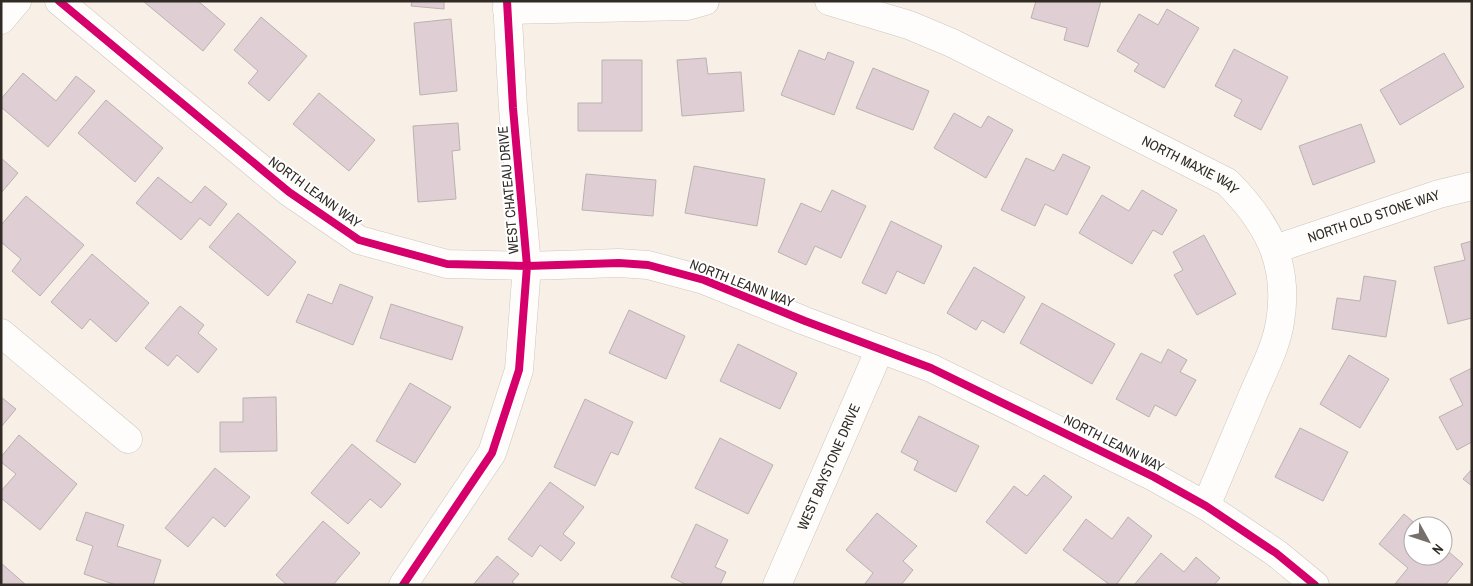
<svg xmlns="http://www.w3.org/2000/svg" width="1473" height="586" font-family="'Archivo Narrow',sans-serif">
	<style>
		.building { fill: #dfced3; stroke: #bab2b1 }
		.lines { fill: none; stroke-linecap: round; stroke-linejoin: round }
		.minor-casing { stroke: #cdc6bf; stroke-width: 29 }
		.minor { stroke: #fefdfb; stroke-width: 28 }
		.cycleway-casing { stroke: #fff; stroke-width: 11 }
		.cycleway { stroke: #d6006c; stroke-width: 8 }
		.labels { text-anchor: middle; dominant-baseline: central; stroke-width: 4; stroke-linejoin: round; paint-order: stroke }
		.street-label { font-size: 14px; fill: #312b26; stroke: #fff }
	</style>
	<rect width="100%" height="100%" fill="#f8efe7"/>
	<!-- building -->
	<path class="building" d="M143,1H198L225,24L203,51Z
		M412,1H444V9L411,6Z
		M1036,1H1101L1088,47L1064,40L1067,28L1031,18Z
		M1167,9L1199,28L1164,88L1134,71L1139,64L1117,51L1139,14L1158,25Z
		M261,17L307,56L269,101L248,83L258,71L234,50Z
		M451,19L457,91L420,95L414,23Z
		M1234,49L1288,77L1261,130L1234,116L1242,100L1215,86Z
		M799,50L825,60L828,52L854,62L834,115L781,95Z
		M1444,53L1464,87L1400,125L1380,90Z
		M706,58L708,74L741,72L744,111L682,116L677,60Z
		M602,60H642V131H578V103H602Z
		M873,68L929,91L913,130L856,108Z
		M23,73L56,101L76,76L95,91L48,147L1,107V99Z
		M319,93L375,140L349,171L293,124Z
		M106,100L163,148L135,182L78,133Z
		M954,113L981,128L988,116L1013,130L986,178L934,148Z
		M458,123L460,150L452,151L456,199L418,202L413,126Z
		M1361,124L1375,162L1313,185L1299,146Z
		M1063,154L1090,167L1067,215L1045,204L1035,226L1001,210L1026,158L1054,171Z
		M1,158L18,173L1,193Z
		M694,166L765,179L757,226L685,213Z
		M586,174L656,180L653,216L582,210Z
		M158,177L191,203L205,186L227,204L210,226L200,218L181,240L136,203Z
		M832,190L866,206L841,258L815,246L806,265L778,252L801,203L821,212Z
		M1142,190L1177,210L1162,235L1153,230L1132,264L1079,233L1102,195L1129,211Z
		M26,196L84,245L40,296L12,271L21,259L1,242V225Z
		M238,213L296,262L268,296L209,247Z
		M891,221L942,246L924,284L897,271L886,294L862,283Z
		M1204,235L1236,294L1197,315L1174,275L1183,270L1173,252Z
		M1472,241V318L1448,324L1434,267L1465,260L1461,244Z
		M92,254L149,303L116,342L90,319L82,329L51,302Z
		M974,267L1025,297L1004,333L982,320L976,330L947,313Z
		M1364,276L1396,281L1386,337L1332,329L1337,298L1360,301Z
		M340,284L373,297L353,345L296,322L308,294L332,304Z
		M1042,303L1115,344L1092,384L1020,343Z
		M391,304L463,327L452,360L380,338Z
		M180,306L204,325L198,333L217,349L198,373L177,355L168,366L145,348Z
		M629,310L685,336L666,379L609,353Z
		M738,344L797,373L780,409L720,381Z
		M1168,349L1187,360L1180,372L1196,380L1176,416L1155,405L1149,417L1116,399L1141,353L1161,363Z
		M1349,355L1389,379L1360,428L1320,404Z
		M1472,368V442L1457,450L1439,417L1463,405L1450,379Z
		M410,383L451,407L415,463L376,441Z
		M1,397L16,409L1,427Z
		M276,397L277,451L220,452V422H243V398Z
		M585,399L633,422L618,455L611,452L595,486L554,467Z
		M919,416L979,446L956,492L914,470L918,461L901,452Z
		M1300,428L1348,452L1323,501L1275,477Z
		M19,435L77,484L40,530L1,498V491L16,474L1,462V457Z
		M720,438L773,465L748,514L695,488Z
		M352,444L401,484L381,508L370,499L348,524L311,493Z
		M215,468L250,497L225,527L213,517L188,547L165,528Z
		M1472,469V486L1463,479Z
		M1044,475L1072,497L1026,554L986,522L1014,486L1027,496Z
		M550,482L584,507L563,534L575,543L561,561L540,545L532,557L508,539Z
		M86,512L124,525L117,546L161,560L153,585H116L84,574L93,546L76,540Z
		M877,513L917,546L903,561L913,570L901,585H864L873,573L846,550Z
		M1404,514L1418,526H1413V556H1443V547L1463,564L1445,585L1395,584L1408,568L1379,544Z
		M1128,517L1152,536L1116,585H1110L1063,550L1086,519L1112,539Z
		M323,521L360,553L333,585H287L276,575Z
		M696,524L728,540L715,567L726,572L720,585H687L671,577Z
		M1161,553L1184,572L1196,557L1220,578L1214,585H1134Z
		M497,556L519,574L512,582L516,585H473Z
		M1,563L26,585H1Z"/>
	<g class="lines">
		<defs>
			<g id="minor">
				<path d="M59,1L289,192L359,240L447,264L527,266L619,263L648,265L704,280L805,321L931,368L1154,477L1206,506L1276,553L1315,585"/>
				<path id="s1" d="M829,1L909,25L952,43L1227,182C1267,222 1290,263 1280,322C1276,348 1262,373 1252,397C1237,433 1221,470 1206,506"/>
				<path d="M507,10L687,6L705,1"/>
				<path d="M1,20L17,1"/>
				<path id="s2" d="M1275,249L1439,194L1472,186"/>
				<path d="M1,333L128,439"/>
				<path d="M403,585L492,453L519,370L527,266L513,108L507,1"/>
				<path id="s3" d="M777,585L880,349"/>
			</g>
		</defs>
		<!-- minor casing -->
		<use href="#minor" class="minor-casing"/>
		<!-- minor -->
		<use href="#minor" class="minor"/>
		<defs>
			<path id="cycleway" d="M59,1L289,192L359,240L447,264L527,266L619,263L648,265L704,280L805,321L931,368L1154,477L1206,506L1276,553L1315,585
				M403,585L492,453L519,370L527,266L513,108L507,1"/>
		</defs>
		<!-- cycleway casing -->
		<use href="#cycleway" class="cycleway-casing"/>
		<!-- cycleway -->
		<use href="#cycleway" class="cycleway"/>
	</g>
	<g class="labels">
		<!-- street labels -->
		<g class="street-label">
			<text stroke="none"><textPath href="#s1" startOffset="398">NORTH MAXIE WAY</textPath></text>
			<text transform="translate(508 190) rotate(-95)">WEST CHATEAU DRIVE</text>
			<text transform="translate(315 192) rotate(36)">NORTH LEANN WAY</text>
			<text stroke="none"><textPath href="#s2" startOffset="104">NORTH OLD STONE WAY</textPath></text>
			<text transform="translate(742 283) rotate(21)">NORTH LEANN WAY</text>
			<text transform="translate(1114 443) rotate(27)">NORTH LEANN WAY</text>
			<text stroke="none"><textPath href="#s3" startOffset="129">WEST BAYSTONE DRIVE</textPath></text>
		</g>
	</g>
	<!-- border -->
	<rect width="1473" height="586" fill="none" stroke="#312b26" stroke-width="5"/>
	<!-- north arrow -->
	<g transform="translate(1428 541) rotate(130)"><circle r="24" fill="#ffffff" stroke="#adaaa8"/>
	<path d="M0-4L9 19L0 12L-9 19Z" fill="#77706a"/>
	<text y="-8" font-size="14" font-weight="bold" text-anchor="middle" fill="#312b26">N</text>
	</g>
</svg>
